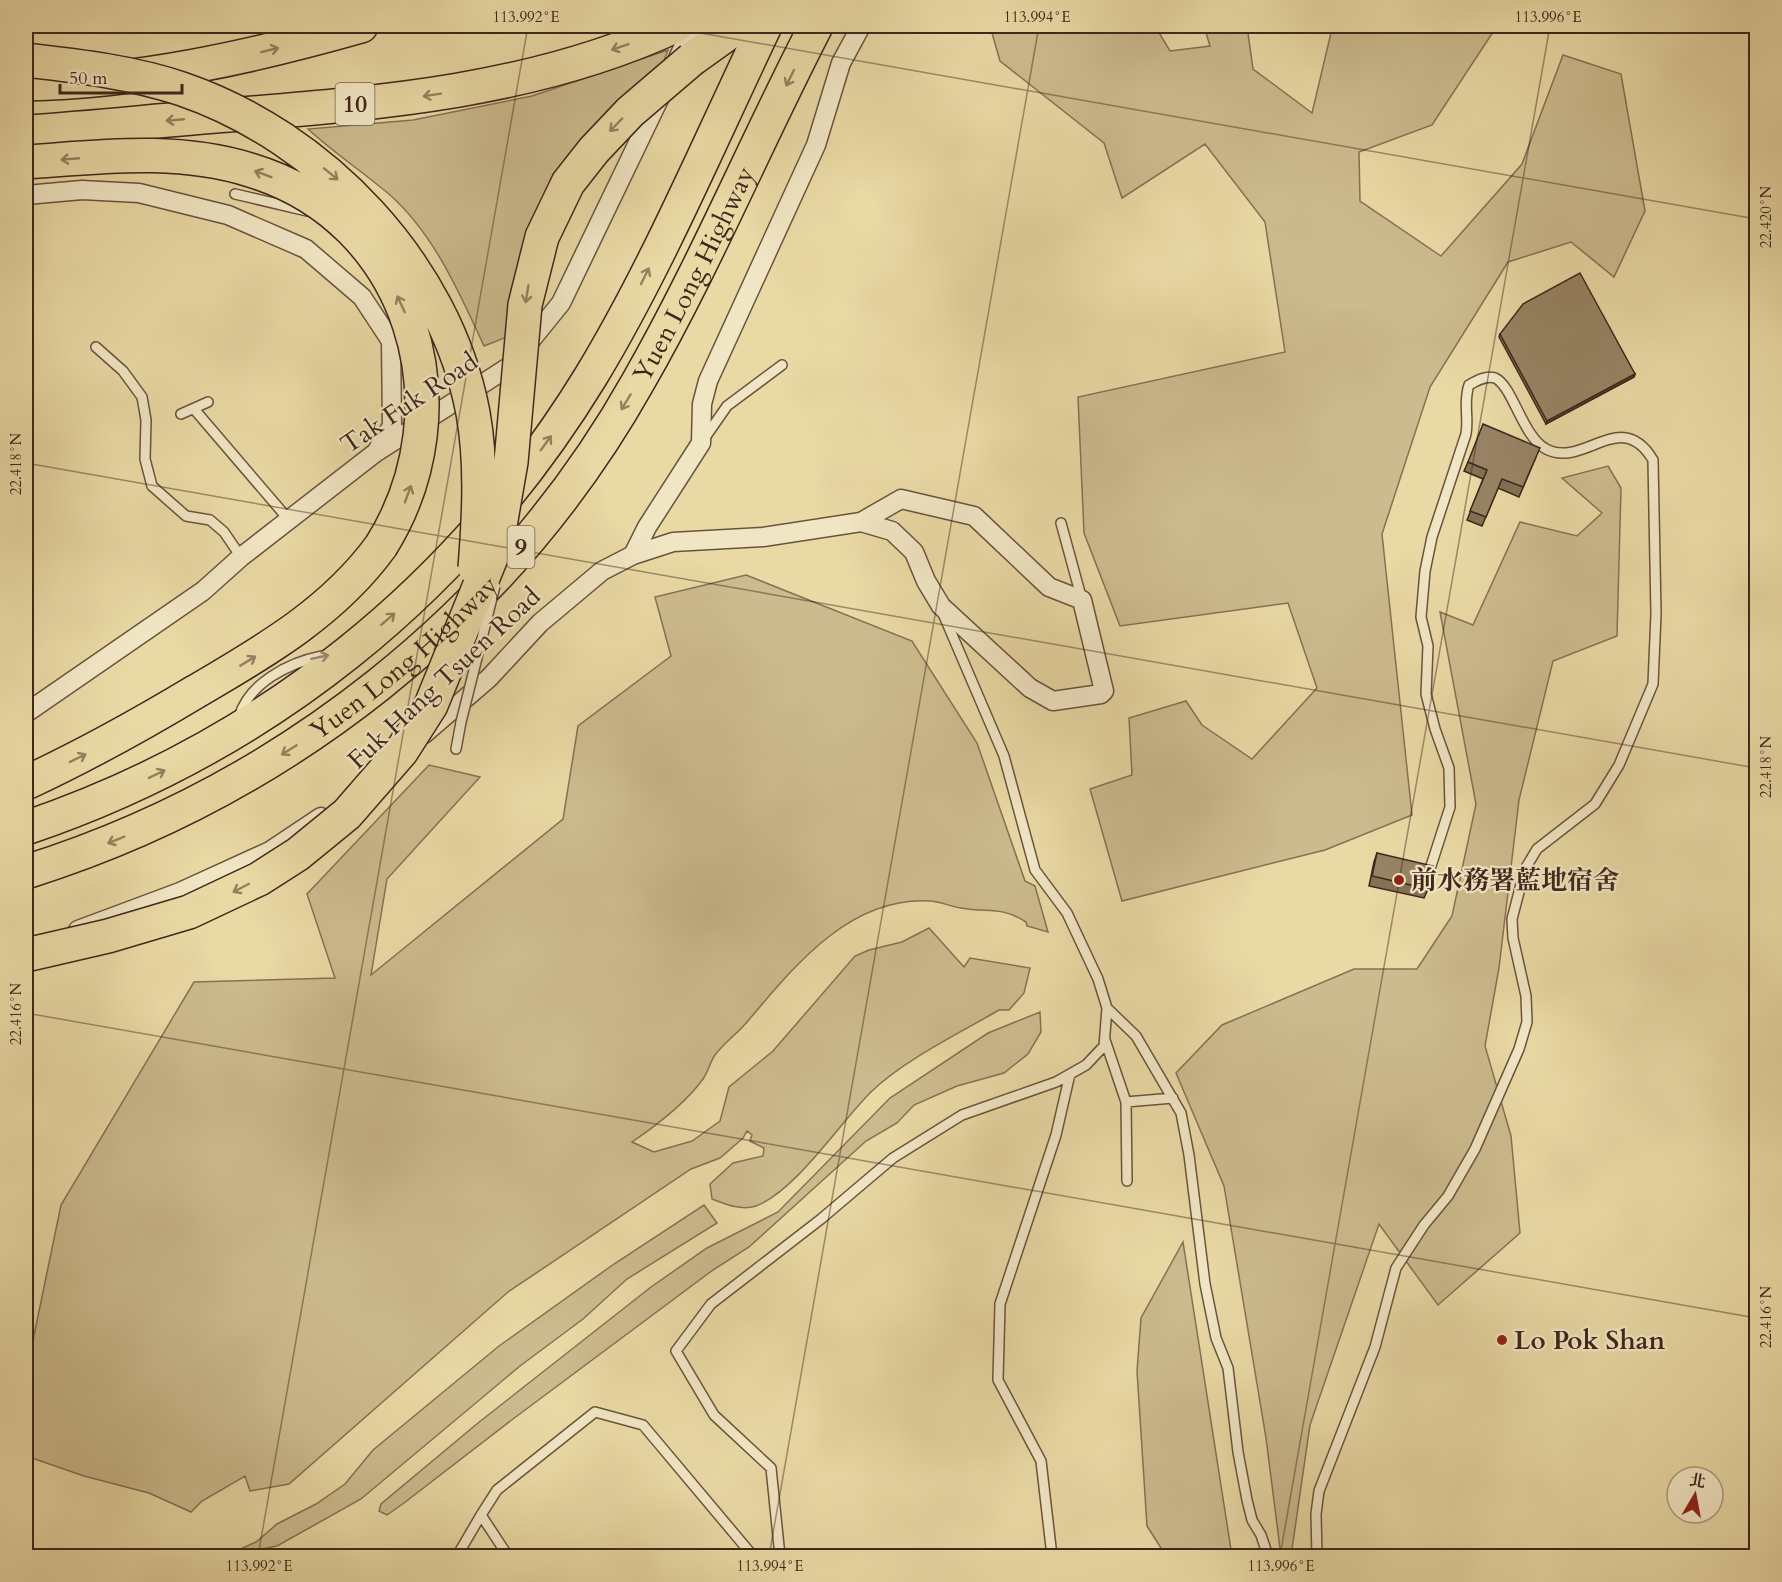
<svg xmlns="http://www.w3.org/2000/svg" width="1782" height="1582" font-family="Cardo,'Noto Serif TC',serif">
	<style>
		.green { fill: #ccbb8e; stroke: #867055; stroke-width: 1.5 }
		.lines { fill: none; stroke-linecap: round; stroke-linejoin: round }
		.service-casing { stroke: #6a533e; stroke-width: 12 }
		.minor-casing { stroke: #6a533e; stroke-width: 21 }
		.motorway-casing { stroke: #3f261c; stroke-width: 36 }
		.service { stroke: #f1e6c4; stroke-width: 9 }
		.minor { stroke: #f1e6c4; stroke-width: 18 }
		.motorway { stroke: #e9d9a5; stroke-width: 33 }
		.service-bridge-casing { stroke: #6a533e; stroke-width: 12; stroke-linecap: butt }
		.motorway-bridge-casing { stroke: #3f261c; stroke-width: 36; stroke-linecap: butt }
		.service-bridge { stroke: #f1e6c4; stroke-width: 9 }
		.motorway-bridge { stroke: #e9d9a5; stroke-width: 33 }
		.wall { fill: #827155; stroke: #3f261c; stroke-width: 1.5 }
		.shaded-wall { fill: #6a5c45; stroke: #3f261c; stroke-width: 1.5 }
		.building { fill: #978363; stroke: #3f261c; stroke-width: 1.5 }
		.oneway { stroke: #948060 }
		.oneway2 { stroke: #988670 }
		.ticks { fill: none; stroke: #3f261c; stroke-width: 1.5; stroke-opacity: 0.45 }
		.poi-dot { fill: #8f2418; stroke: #f1e6c4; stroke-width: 2 }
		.labels { text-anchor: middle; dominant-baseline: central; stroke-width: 4.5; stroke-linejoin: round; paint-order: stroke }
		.shield { fill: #f1e6c4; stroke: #74604e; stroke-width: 1.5 }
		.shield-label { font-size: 24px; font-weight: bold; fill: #3f261c }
		.street-label { font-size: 26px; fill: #3f261c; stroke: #f1e6c4 }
		.poi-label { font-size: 26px; font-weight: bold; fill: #3f261c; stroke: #f1e6c4; text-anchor: start }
		.neatline { fill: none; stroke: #3f261c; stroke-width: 2 }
		.ticks-label { font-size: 15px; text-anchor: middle; fill: #3f261c }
	</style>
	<rect width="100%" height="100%" fill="#e9d9a5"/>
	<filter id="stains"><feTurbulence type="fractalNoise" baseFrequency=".00333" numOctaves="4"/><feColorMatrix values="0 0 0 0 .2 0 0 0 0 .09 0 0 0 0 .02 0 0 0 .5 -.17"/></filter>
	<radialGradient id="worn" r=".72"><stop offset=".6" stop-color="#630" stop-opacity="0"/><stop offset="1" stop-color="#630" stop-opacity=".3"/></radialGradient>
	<!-- green -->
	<path class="green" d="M990,26H1155L1170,51L1210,46L1204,26H1247L1253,69L1312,113L1331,33L1317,26H1497L1432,125L1359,152L1360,201L1441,256L1522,164L1563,55L1621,74L1645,211L1614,277L1571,242L1508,262L1430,387L1382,534L1412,815L1325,850L1122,901L1090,789L1132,775L1129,718L1186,701L1202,725L1252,759L1317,688L1288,603L1120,626L1084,533L1078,397L1285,352L1265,222L1205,144L1122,198L1104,143L1000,61Z
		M1570,26H1653L1648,32L1581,31Z
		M668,50L658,76L625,100L507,337L484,346C460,294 434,234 390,195C363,172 334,153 308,129L413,120L532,96Z
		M1608,466L1621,488L1617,636L1553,661L1519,800L1499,968L1485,1046L1511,1136L1520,1233L1438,1305L1379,1224L1310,1425L1291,1556H1281L1266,1438L1224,1186L1176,1073L1222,1025L1354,969H1417L1452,916L1476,804L1440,612L1473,625L1520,522L1577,536L1602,513L1562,478Z
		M746,575L912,641L977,743L1025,881L1035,886L1048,932L1027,926L1026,922C1001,906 989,913 961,908C951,907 940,901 930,901C849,896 793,968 747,1022C738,1033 724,1043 715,1055C710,1062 708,1072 703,1079C685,1104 657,1125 632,1142L654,1152L692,1141L720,1121L729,1087L773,1051L855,956L869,950L902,942L929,928L964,967L970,958L1030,968L1024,993L1009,1010H999C960,1033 904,1060 872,1091C840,1122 797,1190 756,1206C741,1211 725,1204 712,1199L710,1184L733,1163L763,1156L764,1148L750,1141L752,1135L747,1131L743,1138L720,1158L691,1169L508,1292L289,1484L250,1491L245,1476L202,1501L191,1512L149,1493L84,1476L26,1456V1374L61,1205L194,982L335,978L307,894L429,765L480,777L387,879L371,975L563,819L578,726L671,656L655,597Z
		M1040,1012L1041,1032L1028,1054L1004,1073L957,1086L914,1105L897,1123L866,1141L749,1247L713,1270L513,1419L404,1503L387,1515L379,1511L381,1504L478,1423L651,1287L707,1248L778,1212L890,1098L988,1033Z
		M704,1205L717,1223L627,1279L583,1319L520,1366L361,1499L277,1546L225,1556L256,1542L277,1524L316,1504L345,1484L373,1450L499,1346L614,1264Z
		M1183,1242L1232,1556H1166L1147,1526L1137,1371L1141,1318Z"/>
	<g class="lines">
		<defs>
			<path id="service" d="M235,194L307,211
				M96,347L123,371L142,397L146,420L145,459L152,486L186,516L210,520L224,532L241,557
				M194,409L289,520
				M181,414L208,402
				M704,439L727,406L782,365
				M1061,523L1082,600
				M944,616L1004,756L1035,870L1067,913L1098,979L1107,1008L1136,1036L1181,1113L1189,1155L1205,1284L1216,1338L1228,1368L1238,1452L1247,1500L1252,1520L1261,1535L1268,1556
				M239,717C249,683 288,663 322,656
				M456,749L461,722
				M1105,1040L1126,1102L1127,1181
				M1126,1102L1173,1098
				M457,1556L481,1515
				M508,1556L481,1515L497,1490L595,1412L643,1425L753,1556
				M780,1556L771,1468L714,1415L676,1351L711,1304L821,1219L893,1158L962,1115L1056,1082L1086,1065L1104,1046L1107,1008
				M1052,1556L1041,1461L998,1380L1000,1304L1056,1135L1070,1074
				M1317,1556L1316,1514L1319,1491L1375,1347L1396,1268L1424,1225L1448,1196L1475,1149L1519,1049L1527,1022L1526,996L1513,938L1512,919L1525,869L1537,849L1595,804L1619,765L1653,684L1656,614L1653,460C1621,406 1584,469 1546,449C1522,436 1513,386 1495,378C1486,375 1476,381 1469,385C1463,402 1469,417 1466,434L1432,537L1425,571L1421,617L1428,646L1426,694L1435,729L1449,768L1450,807L1430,869"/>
			<path id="minor" d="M675,65L693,26
				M26,195L82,190L139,193L228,215L306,249L362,297L391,341L392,426L378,449
				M633,555L647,527L701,443L702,404L708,381L816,145L841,63L861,26
				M26,713L203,591L241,557L375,453L510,366L561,303L661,95
				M424,734L489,678L540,623L602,571L633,555L673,542L763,537L861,522L892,531L914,552L926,581L941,606L1030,688L1053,701L1101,694L1104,691L1082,600L1049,587L974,516L901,499L861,522
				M78,930L180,892L270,851L321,817"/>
			<g id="motorway">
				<path d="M692,59L738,26"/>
				<path d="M26,84C139,82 252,57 361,26"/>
				<path d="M26,132C93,128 161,120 229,115C380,103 535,91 675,26"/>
				<path d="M26,783C84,756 140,725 195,692C265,651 333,612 381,546"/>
				<path d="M26,828C264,747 459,592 591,376C657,267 710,141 765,26"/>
				<path id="s1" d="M26,872C281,792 506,617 638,382C704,267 755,144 816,26"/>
			</g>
		</defs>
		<!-- service casing -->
		<use href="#service" class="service-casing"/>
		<!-- minor casing -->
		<use href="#minor" class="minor-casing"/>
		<!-- motorway casing -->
		<use href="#motorway" class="motorway-casing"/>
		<!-- service -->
		<use href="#service" class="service"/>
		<!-- minor -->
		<use href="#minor" class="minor"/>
		<!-- motorway -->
		<use href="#motorway" class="motorway"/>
		<defs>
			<path id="service-bridge" d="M461,722L495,586"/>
			<path id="motorway-bridge" d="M26,60C78,66 132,72 182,89C322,137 445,265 473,413C482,463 479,518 475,568
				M26,162C101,157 176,147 250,170C413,219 468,407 381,546
				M26,955L108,936L189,912L259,879L298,854L347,814L401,752L431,705L497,543L511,462L525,305L542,237L568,183L594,150L630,112L692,59"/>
		</defs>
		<!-- service-bridge casing -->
		<use href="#service-bridge" class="service-bridge-casing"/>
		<!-- motorway-bridge casing -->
		<use href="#motorway-bridge" class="motorway-bridge-casing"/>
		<!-- service-bridge -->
		<use href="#service-bridge" class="service-bridge"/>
		<!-- motorway-bridge -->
		<use href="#motorway-bridge" class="motorway-bridge"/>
	</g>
	<!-- wall -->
	<path class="wall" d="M1500,334L1635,374L1634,377L1546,424L1499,337Z
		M1536,457L1519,497L1498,488L1482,526L1467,520L1483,479L1464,471L1468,462Z
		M1377,853L1428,889L1424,898L1369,886L1374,862Z"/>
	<!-- shaded-wall -->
	<path class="shaded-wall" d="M1635,374L1634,377L1546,424L1547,421Z"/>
	<!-- building -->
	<path class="building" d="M1580,273L1635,374L1547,421L1500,334L1523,304Z
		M1483,424L1540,448L1523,487L1502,479L1486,517L1470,511L1487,470L1468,462Z
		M1377,853L1433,866L1428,889L1372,876Z"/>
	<!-- one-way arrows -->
	<defs><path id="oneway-shaft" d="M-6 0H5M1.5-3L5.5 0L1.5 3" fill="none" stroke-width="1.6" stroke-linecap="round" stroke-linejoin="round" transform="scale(1.5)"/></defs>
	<g class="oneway">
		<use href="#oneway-shaft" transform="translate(620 47) rotate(161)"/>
		<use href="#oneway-shaft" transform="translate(270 50) rotate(-14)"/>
		<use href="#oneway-shaft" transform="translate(790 78) rotate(116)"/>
		<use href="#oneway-shaft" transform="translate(432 95) rotate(171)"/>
		<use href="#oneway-shaft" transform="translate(175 120) rotate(175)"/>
		<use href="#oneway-shaft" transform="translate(616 125) rotate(134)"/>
		<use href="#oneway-shaft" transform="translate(70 159) rotate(175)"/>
		<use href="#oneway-shaft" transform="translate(263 174) rotate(-159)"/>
		<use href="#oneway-shaft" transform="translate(331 174) rotate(39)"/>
		<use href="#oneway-shaft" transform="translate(645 276) rotate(-64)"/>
		<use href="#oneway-shaft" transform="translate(527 294) rotate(99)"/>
		<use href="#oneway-shaft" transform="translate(401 304) rotate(-115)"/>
		<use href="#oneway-shaft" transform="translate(626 402) rotate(121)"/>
		<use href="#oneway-shaft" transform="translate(546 443) rotate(-54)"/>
		<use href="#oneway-shaft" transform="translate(408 494) rotate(-70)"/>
		<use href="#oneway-shaft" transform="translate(388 619) rotate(-41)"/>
		<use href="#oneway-shaft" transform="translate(248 661) rotate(-31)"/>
		<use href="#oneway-shaft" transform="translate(289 750) rotate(148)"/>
		<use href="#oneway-shaft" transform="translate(78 758) rotate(-26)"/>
		<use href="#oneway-shaft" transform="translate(157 774) rotate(-26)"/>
		<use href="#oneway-shaft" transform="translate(116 840) rotate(158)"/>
		<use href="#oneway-shaft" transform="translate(241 888) rotate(152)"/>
	</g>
	<use class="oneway2" href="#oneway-shaft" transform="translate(320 657) rotate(-12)"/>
	<!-- ticks -->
	<path class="ticks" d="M661,26L1756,219M26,463L1756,768M26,1013L1756,1318M258,1556L528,26M769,1556L1039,26M1280,1556L1550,26"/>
	<!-- markers -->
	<g class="poi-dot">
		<circle cx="1399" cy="880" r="6"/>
		<circle cx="1502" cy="1340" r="6"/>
	</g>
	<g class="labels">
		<!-- shield labels -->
		<g class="shield">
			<rect x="335.5" y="83" width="39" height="42" rx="4.5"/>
			<rect x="507.5" y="526" width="27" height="42" rx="4.5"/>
		</g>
		<g class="shield-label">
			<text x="355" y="104">10</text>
			<text x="521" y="547">9</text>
		</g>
		<!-- street labels -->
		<g class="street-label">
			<text stroke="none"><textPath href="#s1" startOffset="924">Yuen Long Highway</textPath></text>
			<text transform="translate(409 403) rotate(-34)">Tak Fuk Road</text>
			<text stroke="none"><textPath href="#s1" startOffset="438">Yuen Long Highway</textPath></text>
			<text transform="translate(444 678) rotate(-43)">Fuk Hang Tsuen Road</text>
		</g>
		<!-- poi labels -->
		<g class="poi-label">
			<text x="1411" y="880">前水務署藍地宿舍</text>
			<text x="1514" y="1340">Lo Pok Shan</text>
		</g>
	</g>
	<!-- margin -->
	<rect width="1782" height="1582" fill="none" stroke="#e9d9a5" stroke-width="66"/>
	<!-- north arrow -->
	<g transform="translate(1695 1495) rotate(10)"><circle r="28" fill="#f1e6c4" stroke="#aa9981" stroke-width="1.5"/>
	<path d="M0-4.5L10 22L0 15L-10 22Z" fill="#8f2418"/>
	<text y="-9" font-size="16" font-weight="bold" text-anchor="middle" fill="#3f261c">北</text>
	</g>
	<!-- scale -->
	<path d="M60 84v9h122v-9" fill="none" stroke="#3f261c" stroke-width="3"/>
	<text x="69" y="84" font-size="18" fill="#3f261c" stroke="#f1e6c4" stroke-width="4.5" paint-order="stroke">50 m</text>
	<rect x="33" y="33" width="1716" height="1516" class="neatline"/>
	<g class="ticks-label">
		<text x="526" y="22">113.992°E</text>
		<text x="1037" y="22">113.994°E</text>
		<text x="1548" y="22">113.996°E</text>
		<text transform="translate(1766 217) rotate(-90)" y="5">22.420°N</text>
		<text transform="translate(16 464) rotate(-90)" y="5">22.418°N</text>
		<text transform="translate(1766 767) rotate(-90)" y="5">22.418°N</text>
		<text transform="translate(16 1014) rotate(-90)" y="5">22.416°N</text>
		<text transform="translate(1766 1317) rotate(-90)" y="5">22.416°N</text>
		<text x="259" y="1571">113.992°E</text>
		<text x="770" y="1571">113.994°E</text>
		<text x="1281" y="1571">113.996°E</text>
	</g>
	<rect width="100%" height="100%" filter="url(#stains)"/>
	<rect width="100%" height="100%" fill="url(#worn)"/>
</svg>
